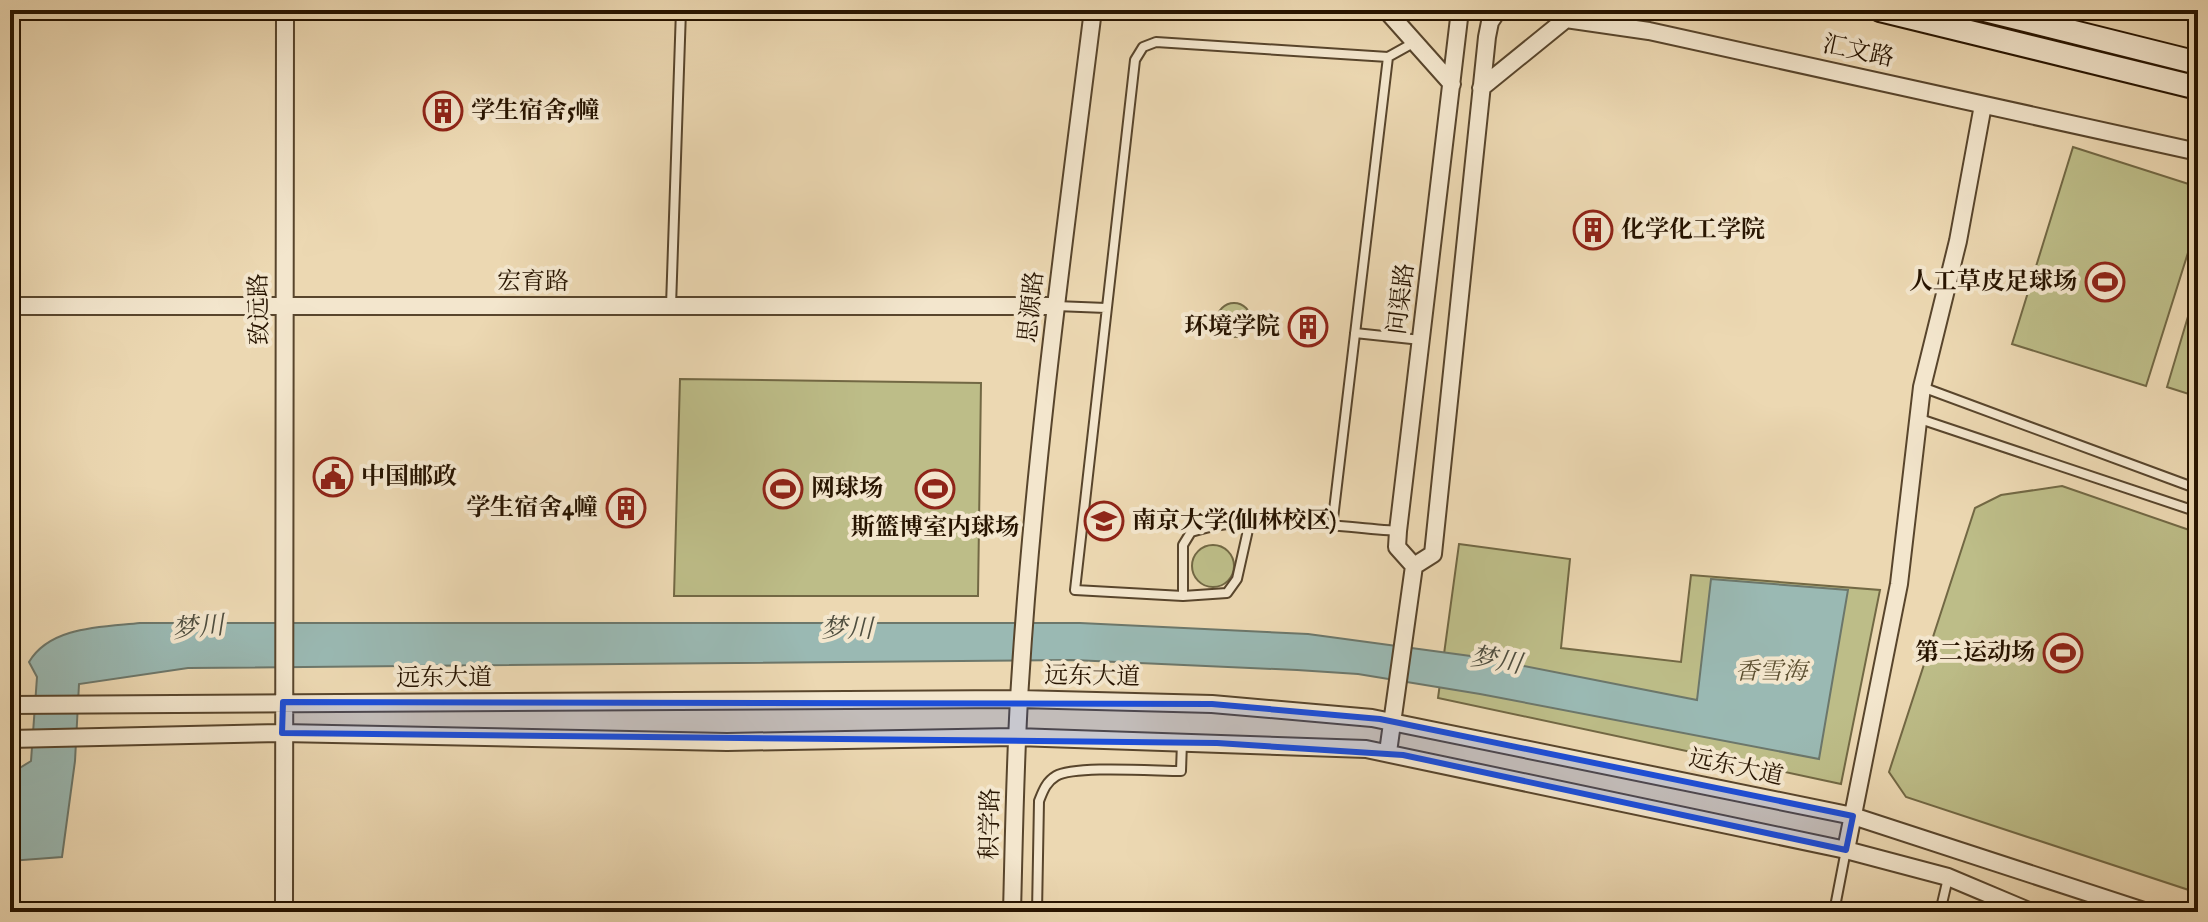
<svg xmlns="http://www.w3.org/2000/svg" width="2208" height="922" font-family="'IM FELL English','Noto Serif SC',serif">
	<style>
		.green { fill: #bdbd88; stroke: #726844; stroke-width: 2 }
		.water { fill: #9ab9b3; stroke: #6c776b; stroke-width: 2 }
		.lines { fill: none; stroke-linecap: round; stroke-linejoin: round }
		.service-casing { stroke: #58452c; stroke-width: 12 }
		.minor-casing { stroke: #58452c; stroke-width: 20 }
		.secondary-casing { stroke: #271400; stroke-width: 26 }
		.service { stroke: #f3e6cd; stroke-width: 8 }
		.minor { stroke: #f3e6cd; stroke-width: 16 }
		.secondary { stroke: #f3e6cd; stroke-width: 22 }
		.marked { fill: #1d4ed8; fill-opacity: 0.2; stroke: #1d4ed8; stroke-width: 6; stroke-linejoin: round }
		.labels { text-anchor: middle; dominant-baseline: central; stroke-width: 8; stroke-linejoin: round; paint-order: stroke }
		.street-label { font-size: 24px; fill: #271400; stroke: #f3e6cd }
		.poi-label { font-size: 24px; font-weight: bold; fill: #271400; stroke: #f3e6cd; text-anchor: start }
		.park-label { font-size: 24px; font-style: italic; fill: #5c4f30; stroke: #f3e6cd }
		.water-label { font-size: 26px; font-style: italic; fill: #4f4e3f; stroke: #f3e6cd }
	</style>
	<rect width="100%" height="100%" fill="#ecd8b2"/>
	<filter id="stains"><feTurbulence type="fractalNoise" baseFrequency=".0025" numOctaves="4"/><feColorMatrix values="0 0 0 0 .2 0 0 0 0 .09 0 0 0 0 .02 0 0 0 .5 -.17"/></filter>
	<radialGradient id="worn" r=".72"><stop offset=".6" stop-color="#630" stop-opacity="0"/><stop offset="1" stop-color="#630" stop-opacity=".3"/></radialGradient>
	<!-- green -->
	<path class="green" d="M2073,147L2198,187V221L2146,386L2012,344Z
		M2198,283V397L2167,387Z
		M1217 320a17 17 0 1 1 34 0a17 17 0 1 1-34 0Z
		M680,379L981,383L978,596H674Z
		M2062,486L2198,533V893L1906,797L1889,772L1975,508L2001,495Z
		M1459,544L1570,559L1561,648L1681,662L1691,575L1880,590L1841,784L1438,698Z
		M1192 566a21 21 0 1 1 42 0a21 21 0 1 1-42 0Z"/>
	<!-- water -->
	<path class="water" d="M1711,579L1848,590L1819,759L1480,694L1358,674L1297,670L1073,660L188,668L79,684L75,761L62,857L10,861V774L31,761L37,677L29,662C50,626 103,627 140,623H1080L1308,634L1478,657L1697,700Z"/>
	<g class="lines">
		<defs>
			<path id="service" d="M671,306L681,10
				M1056,306L1106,308
				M1355,333L1421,340
				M1922,387L2198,489
				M1920,419L2198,512
				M1250,521L1237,579L1227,593L1183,596L1075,590L1135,60L1143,47L1156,42L1388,57L1415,42
				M1332,527L1388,57
				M1183,596V545L1191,532C1256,511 1331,527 1398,531
				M1037,912L1039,801C1043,791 1046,782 1056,776C1074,765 1156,771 1181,771L1182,742
				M1834,912L1846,850
				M1940,912L1948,878"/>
			<path id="minor" d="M1386,10L1452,84
				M1481,88L1566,19L1649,31L2198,152
				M10,306H1056
				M1414,566L1433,554L1487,37L1490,22L1498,10
				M10,705L1019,699L1212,704L1372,718L1853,816L2147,912
				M10,739L282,733L727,742L1013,737L1366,749L1846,850L1948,877L2031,912
				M1388,752L1414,566L1397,547L1398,531L1460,10
				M1846,850L1899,584L1922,387L1958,241L1983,105
				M284,912L285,10
				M1012,912C1014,836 1015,759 1020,683C1034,458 1065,233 1093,10"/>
			<path id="secondary" d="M1880,10L2198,88
				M1985,10L2198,63"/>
		</defs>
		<!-- service casing -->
		<use href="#service" class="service-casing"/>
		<!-- minor casing -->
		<use href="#minor" class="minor-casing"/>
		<!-- secondary casing -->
		<use href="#secondary" class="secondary-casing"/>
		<!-- service -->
		<use href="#service" class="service"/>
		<!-- minor -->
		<use href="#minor" class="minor"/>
		<!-- secondary -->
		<use href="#secondary" class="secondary"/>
	</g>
	<!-- marked area -->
	<path class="marked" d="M283,702L1212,704L1380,719L1853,816L1846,850L1403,755L1217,743L282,733Z"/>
	<!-- icons -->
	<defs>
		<symbol id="building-ring" viewBox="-11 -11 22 22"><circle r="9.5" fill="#f3e6cd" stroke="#8f2418" stroke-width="1.5"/><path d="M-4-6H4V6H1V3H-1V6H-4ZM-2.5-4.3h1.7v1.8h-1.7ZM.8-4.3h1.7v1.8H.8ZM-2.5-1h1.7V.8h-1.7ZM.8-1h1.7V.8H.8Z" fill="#8f2418"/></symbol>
		<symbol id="stadium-ring" viewBox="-11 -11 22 22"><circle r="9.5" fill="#f3e6cd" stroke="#8f2418" stroke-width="1.5"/><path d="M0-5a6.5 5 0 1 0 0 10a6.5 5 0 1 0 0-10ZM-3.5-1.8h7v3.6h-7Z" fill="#8f2418"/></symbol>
		<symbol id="civic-ring" viewBox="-11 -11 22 22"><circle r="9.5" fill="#f3e6cd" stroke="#8f2418" stroke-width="1.5"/><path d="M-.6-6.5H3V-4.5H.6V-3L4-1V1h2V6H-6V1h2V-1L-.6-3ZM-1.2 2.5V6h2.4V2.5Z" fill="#8f2418"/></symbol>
		<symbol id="university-ring" viewBox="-11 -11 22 22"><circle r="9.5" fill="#f3e6cd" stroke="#8f2418" stroke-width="1.5"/><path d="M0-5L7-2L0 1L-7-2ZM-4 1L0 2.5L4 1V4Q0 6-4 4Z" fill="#8f2418"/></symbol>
	</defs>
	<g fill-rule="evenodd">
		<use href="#building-ring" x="421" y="89" width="44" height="44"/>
		<use href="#building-ring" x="1571" y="208" width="44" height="44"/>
		<use href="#stadium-ring" x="2083" y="260" width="44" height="44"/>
		<use href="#building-ring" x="1286" y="305" width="44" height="44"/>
		<use href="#civic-ring" x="311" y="455" width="44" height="44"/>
		<use href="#stadium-ring" x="761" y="467" width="44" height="44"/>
		<use href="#stadium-ring" x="913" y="467" width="44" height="44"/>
		<use href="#building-ring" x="604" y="486" width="44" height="44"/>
		<use href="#university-ring" x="1082" y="499" width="44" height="44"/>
		<use href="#stadium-ring" x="2041" y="631" width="44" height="44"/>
	</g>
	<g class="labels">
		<!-- street labels -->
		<g class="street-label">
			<text transform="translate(1858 52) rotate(12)">汇文路</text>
			<text x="533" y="282">宏育路</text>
			<text transform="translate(1402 299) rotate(-83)">问渠路</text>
			<text transform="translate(1032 307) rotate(-84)">思源路</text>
			<text transform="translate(260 309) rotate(-91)">致远路</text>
			<text transform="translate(1092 677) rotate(1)">远东大道</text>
			<text x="444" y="678">远东大道</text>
			<text transform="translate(1736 768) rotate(12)">远东大道</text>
			<text transform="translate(991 824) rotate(-89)">积学路</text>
		</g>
		<!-- poi labels -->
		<g class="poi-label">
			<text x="471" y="111">学生宿舍5幢</text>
			<text x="1621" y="230">化学化工学院</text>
			<text x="2077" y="282" text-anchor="end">人工草皮足球场</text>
			<text x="1280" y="327" text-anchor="end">环境学院</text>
			<text x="361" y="477">中国邮政</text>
			<text x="811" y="489">网球场</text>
			<text x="598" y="508" text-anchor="end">学生宿舍4幢</text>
			<text x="1132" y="521">南京大学(仙林校区)</text>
			<text x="935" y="528" text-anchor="middle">斯篮博室内球场</text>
			<text x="2035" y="653" text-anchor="end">第二运动场</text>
		</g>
		<!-- park labels -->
		<g class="park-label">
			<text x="1771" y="672">香雪海</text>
		</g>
		<!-- water labels -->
		<g class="water-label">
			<text transform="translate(198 628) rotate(-5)">梦川</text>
			<text x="847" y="629">梦川</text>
			<text transform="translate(1496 661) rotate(9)">梦川</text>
		</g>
	</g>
	<!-- margin -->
	<rect width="2208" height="922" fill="none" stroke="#ecd8b2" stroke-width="40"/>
	<rect x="12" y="12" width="2184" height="898" fill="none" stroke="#271400" stroke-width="4"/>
	<rect x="20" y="20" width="2168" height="882" fill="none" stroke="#271400" stroke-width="2"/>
	<rect width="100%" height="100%" filter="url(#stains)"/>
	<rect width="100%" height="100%" fill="url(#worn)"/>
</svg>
